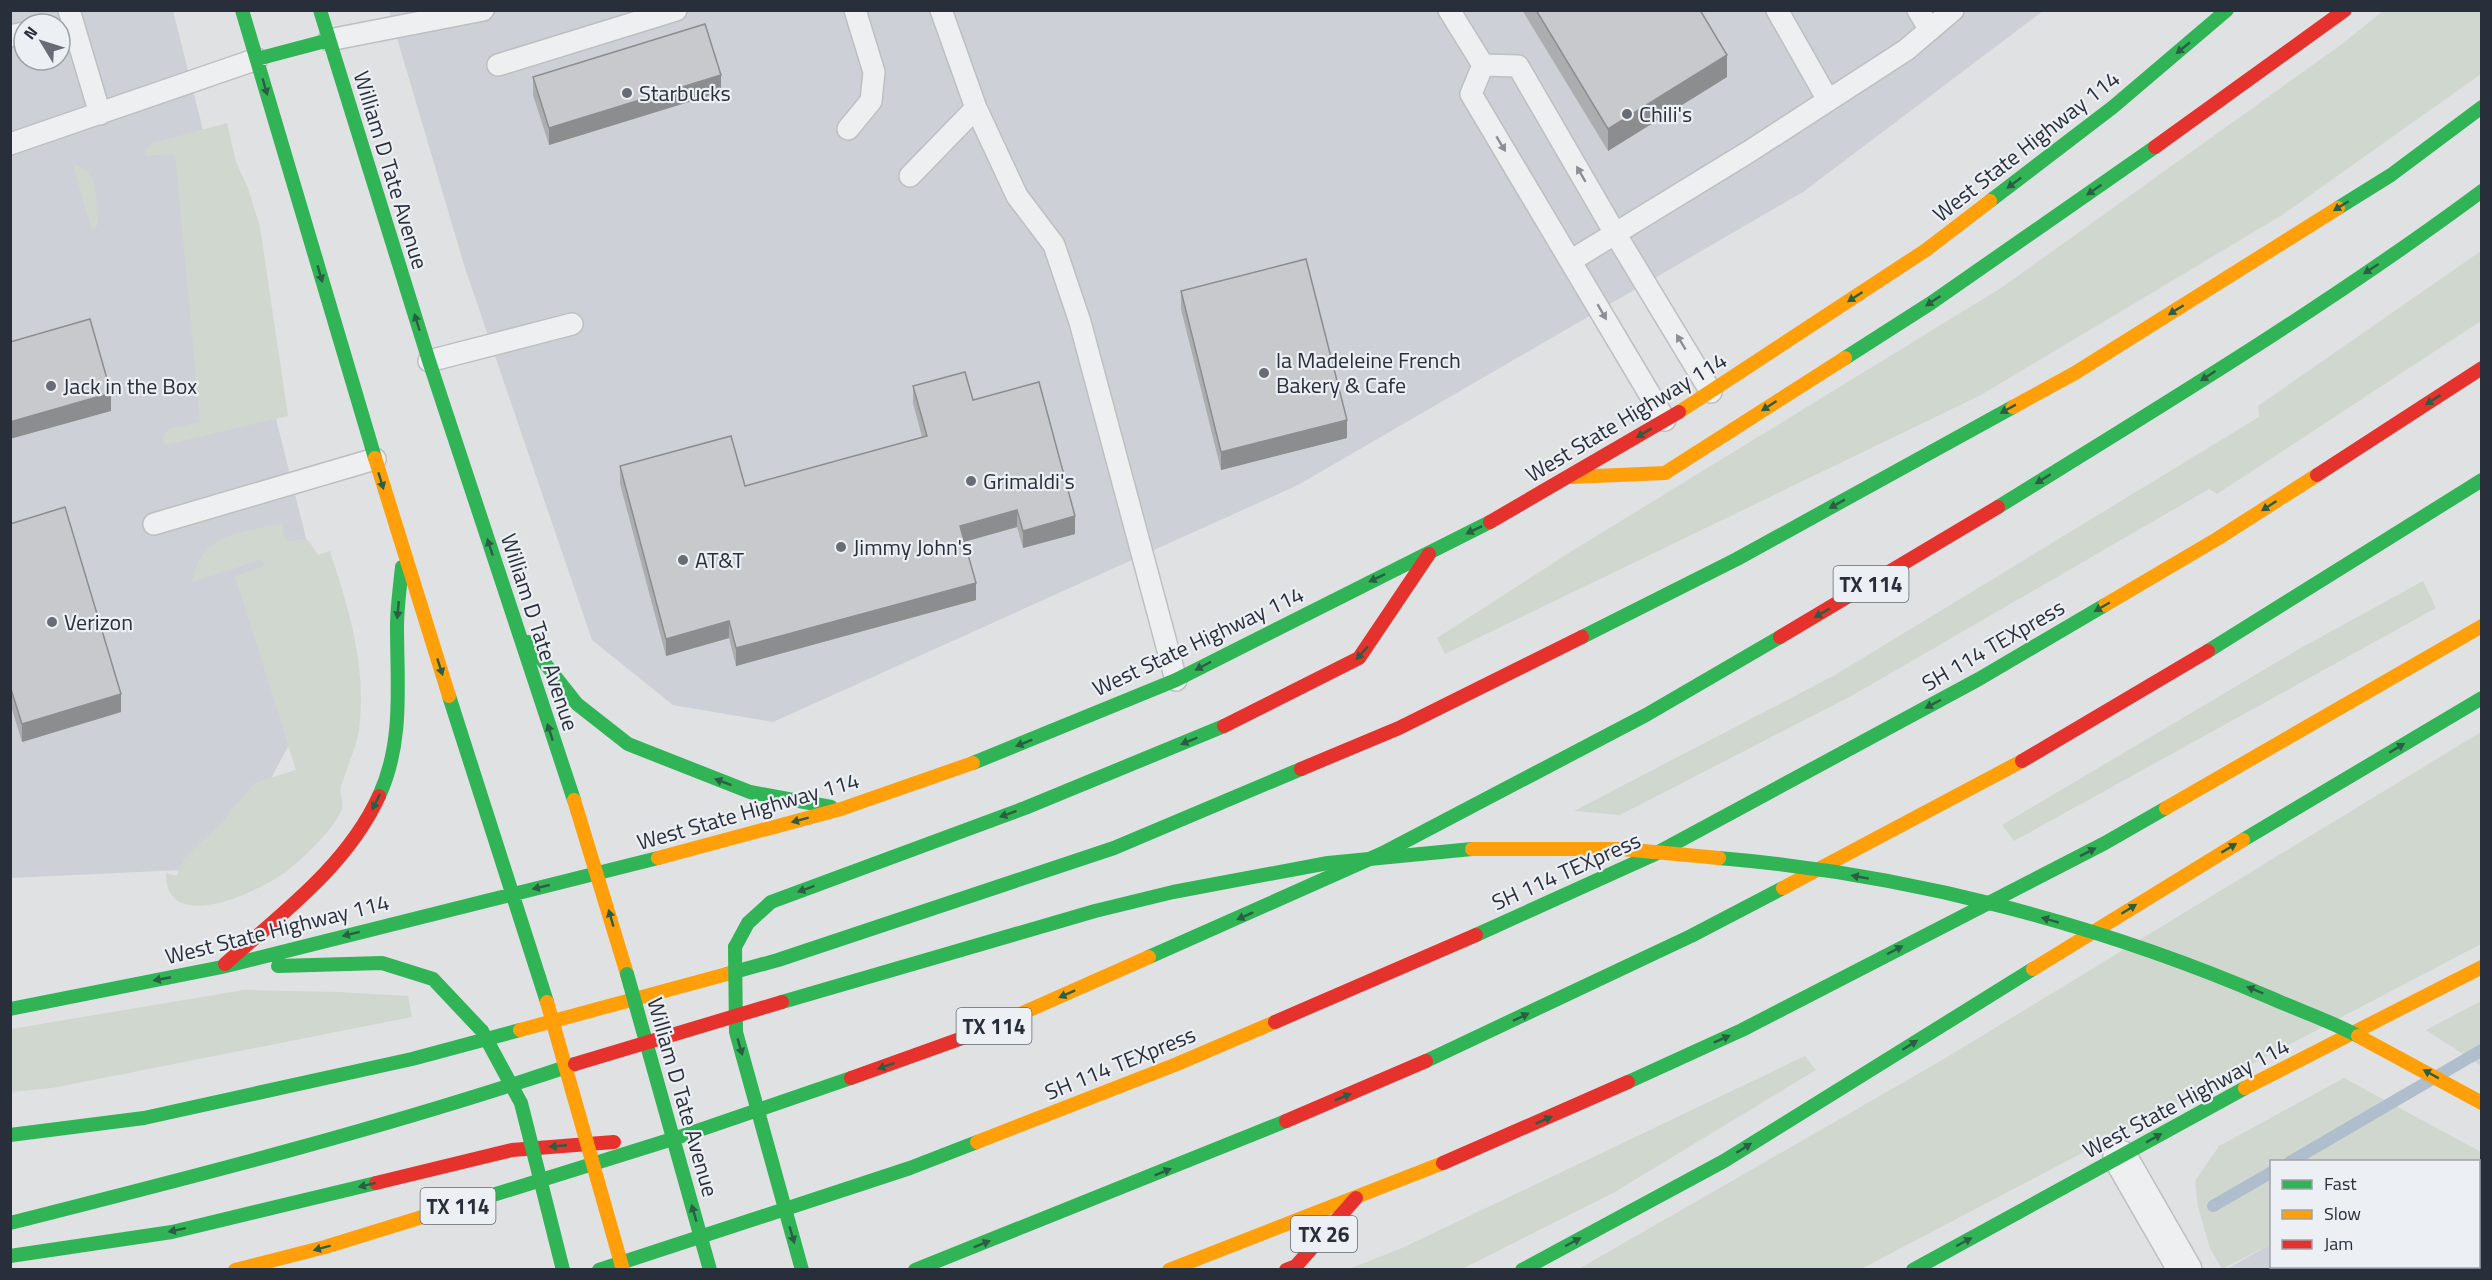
<svg xmlns="http://www.w3.org/2000/svg" width="2492" height="1280" font-family="'Titillium Web',sans-serif">
	<style>
		.built { fill: #cdd0d6; fill-rule: evenodd }
		.green { fill: #d0d7cf }
		.lines { fill: none; stroke-linecap: round; stroke-linejoin: round }
		.stream { stroke: #afbdcd; stroke-width: 12 }
		.lane-casing { stroke: #bdbfc1; stroke-width: 24 }
		.street-casing { stroke: #bdbfc1; stroke-width: 36 }
		.lane { stroke: #eeeff0; stroke-width: 21 }
		.street { stroke: #eeeff0; stroke-width: 33 }
		.fast { stroke: #30b455; stroke-width: 14 }
		.slow { stroke: #ff9f0a; stroke-width: 14 }
		.jam { stroke: #e5322d; stroke-width: 14 }
		.fast-bridge { stroke: #30b455; stroke-width: 14 }
		.slow-bridge { stroke: #ff9f0a; stroke-width: 14 }
		.jam-bridge { stroke: #e5322d; stroke-width: 14 }
		.wall { fill: #abadaf }
		.shaded-wall { fill: #8b8d8f }
		.building { fill: #c7c9cc; stroke: #8b8d8f; stroke-width: 1.5 }
		.oneway { fill: #2b5e43 }
		.oneway2 { fill: #8b8f95 }
		.poi-dot { fill: #686d75; stroke: #eceff3; stroke-width: 2 }
		.labels { text-anchor: middle; dominant-baseline: central; stroke-width: 4.5; stroke-linejoin: round; paint-order: stroke }
		.shield { fill: #eceff3; stroke: #636972; stroke-width: 1.5 }
		.shield-label { font-size: 21px; font-weight: bold; fill: #282f3a }
		.poi-label { font-size: 22px; fill: #282f3a; stroke: #eceff3; text-anchor: start }
		.street-label { font-size: 22px; fill: #282f3a; stroke: #eceff3 }
	</style>
	<rect width="100%" height="100%" fill="#dfe1e3"/>
	<!-- built -->
	<path class="built" d="M11,11H173L336,657L223,868L11,878ZM24,24H60V60H24Z
		M389,11H2043L1803,192L1298,485L773,722L673,705L592,640L465,268Z
		M2271,1244L2272,1266H2430L2433,1269L2225,1270Z"/>
	<!-- green -->
	<path class="green" d="M2383,11H2481V74L2282,215L1981,395L1445,654L1437,638L1572,551L2001,288L2342,44Z
		M227,123L236,162L248,188L260,227L288,416L164,445L163,438L169,428L200,422L175,154L145,156V149L152,143Z
		M73,164C100,170 95,197 98,220L97,226L92,231Z
		M2481,251V321L2217,494L2209,489L1853,695L1620,815L1574,811L1835,675L2259,417L2258,406Z
		M283,524V534L288,541L308,540L318,555L330,551C349,610 367,666 359,730C356,749 347,767 341,786C339,794 344,802 342,809C335,828 301,861 284,873C258,892 165,936 166,873L177,876L182,861L224,820L254,783L296,770L235,576L265,566L262,559L192,582C201,532 242,532 283,524Z
		M2423,581L2436,608L2014,841L2002,825L2299,649Z
		M2481,732V944L1861,1269L1577,1270L1944,1059Z
		M244,990L340,992L408,996L412,1017L52,1088L11,1092V1029Z
		M2481,1001V1066L2426,1030Z
		M1805,1056L1816,1070L1613,1193L1462,1269H1349L1402,1248Z
		M2344,1078L2481,1152V1269H2433L2430,1267L2478,1266V1162H2272L2271,1244L2222,1269L2210,1248L2198,1207L2195,1181L2219,1146Z"/>
	<g class="lines">
		<!-- stream -->
		<path class="stream" d="M2290,1162L2482,1050
			M2213,1206L2272,1172"/>
		<defs>
			<path id="lane" d="M69,10L100,114
				M941,10L976,108L1017,196L1054,245L1080,322L1176,680
				M1449,10L1483,65
				M1777,10L1828,100
				M1918,10L1930,30
				M10,36L24,33
				M329,40L483,10
				M498,65L676,10
				M848,129L871,101L874,72L855,10
				M10,144L257,59
				M910,176L976,108
				M1572,260L1750,151L1906,50L1953,10
				M429,361L572,324
				M1665,420L1471,94L1483,65L1518,66L1616,235L1711,392
				M154,524L375,459"/>
			<path id="street" d="M2120,1157L2185,1270"/>
		</defs>
		<!-- lane casing -->
		<use href="#lane" class="lane-casing"/>
		<!-- street casing -->
		<use href="#street" class="street-casing"/>
		<!-- lane -->
		<use href="#lane" class="lane"/>
		<!-- street -->
		<use href="#street" class="street"/>
		<!-- fast -->
		<path class="fast" d="M242,10L375,458
			M320,10L429,361L574,800
			M257,59L329,40
			M1990,201L2113,107L2227,10
			M2338,208L2391,175L2482,107
			M1845,358L1931,303L2155,147
			M1998,507C2161,406 2327,306 2482,191
			M1582,637L1737,559L2013,407
			M528,642L577,704L628,744L750,792L831,807
			M2208,651L2482,480
			M449,696L547,1002
			M973,763L1176,680L1490,522
			M379,796C404,742 397,684 397,627C397,607 400,587 402,567
			M2243,840L2482,698
			M1476,935L1655,854L1979,679L2105,605
			M735,947L748,923L771,902L1025,808L1224,726
			M1149,957L1383,853L1646,715L1780,637
			M278,966L382,963L433,979L482,1031
			M727,974L778,960L1114,848L1301,769
			M10,1009L222,967L658,858
			M1426,1061L1691,936L1783,888
			M1628,1082L1742,1030L2105,843L2166,808
			M10,1135L144,1118L412,1059L520,1030
			M448,1209L679,1137L851,1078
			M10,1256L172,1232L376,1183
			M599,1270L910,1168L977,1142
			M915,1270L1286,1121
			M1522,1270L1724,1161L2033,969
			M1913,1270L2245,1088"/>
		<!-- slow -->
		<path class="slow" d="M2013,407L2075,373L2338,208
			M1679,412L1926,250L1990,201
			M375,458L449,696
			M1572,477L1665,473L1845,358
			M2105,605L2217,539L2317,475
			M574,800L627,974
			M2166,808L2482,626
			M658,858L841,809L973,763
			M1783,888L2022,761
			M2033,969L2243,840
			M520,1030L727,974
			M982,1031L1149,957
			M2245,1088L2482,967
			M977,1142L1177,1064L1275,1022
			M235,1270L325,1247L448,1209
			M1169,1270L1443,1163"/>
		<!-- jam -->
		<path class="jam" d="M2155,147L2345,10
			M2317,475L2482,368
			M1490,522L1679,412
			M1780,637L1998,507
			M1224,726L1359,658L1429,554
			M2022,761L2208,651
			M1301,769L1399,728L1582,637
			M225,964C281,914 347,866 379,796
			M1275,1022L1476,935
			M851,1078L982,1031
			M1286,1121L1426,1061
			M1443,1163L1628,1082
			M376,1183L512,1150L614,1142
			M1286,1270L1296,1266L1356,1198"/>
		<!-- fast-bridge -->
		<path class="fast-bridge" d="M1719,858C1908,874 2097,923 2271,998C2300,1011 2331,1021 2358,1036
			M735,947L736,1032L802,1270
			M627,974L710,1270
			M782,1002L1095,911L1173,892L1328,863L1472,849
			M482,1031L521,1103L563,1270
			M10,1223C200,1175 389,1127 575,1064"/>
		<!-- slow-bridge -->
		<path class="slow-bridge" d="M1472,849H1622L1719,858
			M547,1002L623,1270
			M2358,1036L2482,1103"/>
		<!-- jam-bridge -->
		<path class="jam-bridge" d="M575,1064L782,1002"/>
	</g>
	<!-- wall -->
	<path class="wall" d="M1522,10H1700L1727,77L1608,151Z
		M533,77L721,92L549,145L533,95Z
		M1181,291L1347,438L1221,470L1181,309Z
		M913,386L973,400L1075,534L1023,548L1017,527L964,542L976,600L736,666L729,638L666,656L620,484V466L745,486L922,437L913,403Z
		M10,524L121,712L22,742L10,703Z"/>
	<!-- shaded-wall -->
	<path class="shaded-wall" d="M1727,55V77L1608,151V129Z
		M721,75V92L549,145V128Z
		M111,393V411L10,439V422Z
		M1347,420V438L1221,470V452Z
		M1017,510V527L960,543V526Z
		M1075,516V534L1023,548V531Z
		M976,583V600L736,666V648Z
		M729,621V638L666,656V639Z
		M121,694V712L22,742V724Z"/>
	<!-- building -->
	<path class="building" d="M1536,10H1700L1727,55L1608,129Z
		M705,24L721,75L549,128L533,77Z
		M1306,259L1347,420L1221,452L1181,291Z
		M90,319L111,393L10,422V342Z
		M965,372L973,400L1039,382L1075,516L1023,531L1017,510L960,526L976,583L736,648L729,621L666,639L620,466L731,436L745,486L927,436L913,386Z
		M65,507L121,694L22,724L10,686V524Z"/>
	<!-- one-way arrows -->
	<defs><path id="oneway-solid" d="M-6-.8H1V-3.2L6.5 0L1 3.2V.8H-6Z" transform="scale(1.5)"/></defs>
	<g class="oneway">
		<use href="#oneway-solid" transform="translate(2183 48) rotate(140)"/>
		<use href="#oneway-solid" transform="translate(265 87) rotate(74)"/>
		<use href="#oneway-solid" transform="translate(2014 183) rotate(143)"/>
		<use href="#oneway-solid" transform="translate(2094 190) rotate(145)"/>
		<use href="#oneway-solid" transform="translate(2341 206) rotate(148)"/>
		<use href="#oneway-solid" transform="translate(2371 269) rotate(147)"/>
		<use href="#oneway-solid" transform="translate(320 274) rotate(74)"/>
		<use href="#oneway-solid" transform="translate(1855 297) rotate(147)"/>
		<use href="#oneway-solid" transform="translate(1933 301) rotate(146)"/>
		<use href="#oneway-solid" transform="translate(2176 310) rotate(148)"/>
		<use href="#oneway-solid" transform="translate(417 322) rotate(-107)"/>
		<use href="#oneway-solid" transform="translate(2208 376) rotate(147)"/>
		<use href="#oneway-solid" transform="translate(2433 400) rotate(147)"/>
		<use href="#oneway-solid" transform="translate(1769 406) rotate(147)"/>
		<use href="#oneway-solid" transform="translate(2008 409) rotate(151)"/>
		<use href="#oneway-solid" transform="translate(1644 433) rotate(149)"/>
		<use href="#oneway-solid" transform="translate(2043 479) rotate(148)"/>
		<use href="#oneway-solid" transform="translate(381 481) rotate(73)"/>
		<use href="#oneway-solid" transform="translate(1837 504) rotate(151)"/>
		<use href="#oneway-solid" transform="translate(2269 506) rotate(147)"/>
		<use href="#oneway-solid" transform="translate(1474 530) rotate(154)"/>
		<use href="#oneway-solid" transform="translate(490 547) rotate(-108)"/>
		<use href="#oneway-solid" transform="translate(1377 578) rotate(154)"/>
		<use href="#oneway-solid" transform="translate(2102 607) rotate(150)"/>
		<use href="#oneway-solid" transform="translate(398 610) rotate(95)"/>
		<use href="#oneway-solid" transform="translate(1822 613) rotate(150)"/>
		<use href="#oneway-solid" transform="translate(1362 653) rotate(131)"/>
		<use href="#oneway-solid" transform="translate(1203 666) rotate(152)"/>
		<use href="#oneway-solid" transform="translate(440 667) rotate(72)"/>
		<use href="#oneway-solid" transform="translate(1933 704) rotate(152)"/>
		<use href="#oneway-solid" transform="translate(550 732) rotate(-108)"/>
		<use href="#oneway-solid" transform="translate(1189 741) rotate(158)"/>
		<use href="#oneway-solid" transform="translate(1024 743) rotate(158)"/>
		<use href="#oneway-solid" transform="translate(2397 748) rotate(-31)"/>
		<use href="#oneway-solid" transform="translate(723 782) rotate(-159)"/>
		<use href="#oneway-solid" transform="translate(376 802) rotate(116)"/>
		<use href="#oneway-solid" transform="translate(1008 814) rotate(160)"/>
		<use href="#oneway-solid" transform="translate(800 820) rotate(165)"/>
		<use href="#oneway-solid" transform="translate(2229 848) rotate(-31)"/>
		<use href="#oneway-solid" transform="translate(2088 852) rotate(-27)"/>
		<use href="#oneway-solid" transform="translate(1860 877) rotate(-170)"/>
		<use href="#oneway-solid" transform="translate(541 887) rotate(167)"/>
		<use href="#oneway-solid" transform="translate(806 889) rotate(160)"/>
		<use href="#oneway-solid" transform="translate(2129 909) rotate(-32)"/>
		<use href="#oneway-solid" transform="translate(1245 916) rotate(156)"/>
		<use href="#oneway-solid" transform="translate(611 918) rotate(-106)"/>
		<use href="#oneway-solid" transform="translate(2050 920) rotate(-164)"/>
		<use href="#oneway-solid" transform="translate(351 934) rotate(166)"/>
		<use href="#oneway-solid" transform="translate(1895 950) rotate(-28)"/>
		<use href="#oneway-solid" transform="translate(162 979) rotate(169)"/>
		<use href="#oneway-solid" transform="translate(2255 990) rotate(-157)"/>
		<use href="#oneway-solid" transform="translate(1067 994) rotate(156)"/>
		<use href="#oneway-solid" transform="translate(1521 1017) rotate(-26)"/>
		<use href="#oneway-solid" transform="translate(1722 1039) rotate(-24)"/>
		<use href="#oneway-solid" transform="translate(1910 1045) rotate(-32)"/>
		<use href="#oneway-solid" transform="translate(740 1047) rotate(74)"/>
		<use href="#oneway-solid" transform="translate(886 1066) rotate(161)"/>
		<use href="#oneway-solid" transform="translate(2431 1074) rotate(-151)"/>
		<use href="#oneway-solid" transform="translate(1343 1097) rotate(-23)"/>
		<use href="#oneway-solid" transform="translate(1544 1120) rotate(-24)"/>
		<use href="#oneway-solid" transform="translate(2154 1138) rotate(-29)"/>
		<use href="#oneway-solid" transform="translate(558 1146) rotate(175)"/>
		<use href="#oneway-solid" transform="translate(1744 1148) rotate(-32)"/>
		<use href="#oneway-solid" transform="translate(1163 1172) rotate(-22)"/>
		<use href="#oneway-solid" transform="translate(367 1185) rotate(166)"/>
		<use href="#oneway-solid" transform="translate(694 1213) rotate(-106)"/>
		<use href="#oneway-solid" transform="translate(177 1230) rotate(168)"/>
		<use href="#oneway-solid" transform="translate(792 1235) rotate(74)"/>
		<use href="#oneway-solid" transform="translate(1573 1242) rotate(-28)"/>
		<use href="#oneway-solid" transform="translate(1964 1242) rotate(-28)"/>
		<use href="#oneway-solid" transform="translate(982 1244) rotate(-22)"/>
		<use href="#oneway-solid" transform="translate(322 1248) rotate(165)"/>
	</g>
	<g class="oneway2">
		<use href="#oneway-solid" transform="translate(1501 144) rotate(59)"/>
		<use href="#oneway-solid" transform="translate(1581 174) rotate(-120)"/>
		<use href="#oneway-solid" transform="translate(1602 312) rotate(60)"/>
		<use href="#oneway-solid" transform="translate(1681 342) rotate(-121)"/>
	</g>
	<!-- markers -->
	<g class="poi-dot">
		<circle cx="627" cy="93" r="6"/>
		<circle cx="1627" cy="114" r="6"/>
		<circle cx="1264" cy="373" r="6"/>
		<circle cx="51" cy="386" r="6"/>
		<circle cx="971" cy="481" r="6"/>
		<circle cx="841" cy="547" r="6"/>
		<circle cx="683" cy="560" r="6"/>
		<circle cx="52" cy="622" r="6"/>
	</g>
	<g class="labels">
		<!-- shield labels -->
		<g class="shield">
			<rect x="1833.5" y="566" width="75" height="36" rx="4.5"/>
			<rect x="956.5" y="1008" width="75" height="36" rx="4.5"/>
			<rect x="420.5" y="1188" width="75" height="36" rx="4.5"/>
			<rect x="1291" y="1216" width="66" height="36" rx="4.5"/>
		</g>
		<g class="shield-label">
			<text x="1871" y="584">TX 114</text>
			<text x="994" y="1026">TX 114</text>
			<text x="458" y="1206">TX 114</text>
			<text x="1324" y="1234">TX 26</text>
		</g>
		<!-- poi labels -->
		<g class="poi-label">
			<text x="639" y="93">Starbucks</text>
			<text x="1639" y="114">Chili's</text>
			<text x="1276" y="360">la Madeleine French<tspan x="1276" dy="25">Bakery &amp; Cafe</tspan></text>
			<text x="63" y="386">Jack in the Box</text>
			<text x="983" y="481">Grimaldi's</text>
			<text x="853" y="547">Jimmy John's</text>
			<text x="695" y="560">AT&amp;T</text>
			<text x="64" y="622">Verizon</text>
		</g>
		<!-- street labels -->
		<g class="street-label">
			<text transform="translate(2026 146) rotate(-38)">West State Highway 114</text>
			<text transform="translate(391 170) rotate(73)">William D Tate Avenue</text>
			<text transform="translate(1626 417) rotate(-31)">West State Highway 114</text>
			<text transform="translate(540 632) rotate(72)">William D Tate Avenue</text>
			<text transform="translate(1198 641) rotate(-25)">West State Highway 114</text>
			<text transform="translate(1993 645) rotate(-30)">SH 114 TEXpress</text>
			<text transform="translate(748 811) rotate(-16)">West State Highway 114</text>
			<text transform="translate(1566 871) rotate(-24)">SH 114 TEXpress</text>
			<text transform="translate(277 929) rotate(-14)">West State Highway 114</text>
			<text transform="translate(1120 1063) rotate(-22)">SH 114 TEXpress</text>
			<text transform="translate(683 1097) rotate(74)">William D Tate Avenue</text>
			<text transform="translate(2186 1098) rotate(-28)">West State Highway 114</text>
		</g>
	</g>
	<!-- border -->
	<rect width="2492" height="1280" fill="none" stroke="#282f3a" stroke-width="24"/>
	<!-- legend -->
	<rect x="2270" y="1160" width="210" height="108" fill="#eceff3" stroke="#9ea2a9" stroke-width="1.5"/>
	<rect x="2282" y="1180" width="30" height="9" fill="#30b455" stroke="#9ea2a9" stroke-width="1.5"/>
	<text x="2324" y="1190" font-size="18" fill="#282f3a">Fast</text>
	<rect x="2282" y="1210" width="30" height="9" fill="#ff9f0a" stroke="#9ea2a9" stroke-width="1.5"/>
	<text x="2324" y="1220" font-size="18" fill="#282f3a">Slow</text>
	<rect x="2282" y="1240" width="30" height="9" fill="#e5322d" stroke="#9ea2a9" stroke-width="1.5"/>
	<text x="2324" y="1250" font-size="18" fill="#282f3a">Jam</text>
	<!-- north arrow -->
	<g transform="translate(42 42) rotate(308)"><circle r="28" fill="#eceff3" stroke="#9ea2a9" stroke-width="1.5"/>
	<path d="M0-4.5L10 22L0 15L-10 22Z" fill="#686d75"/>
	<text y="-9" font-size="16" font-weight="bold" text-anchor="middle" fill="#282f3a">N</text>
	</g>
</svg>
